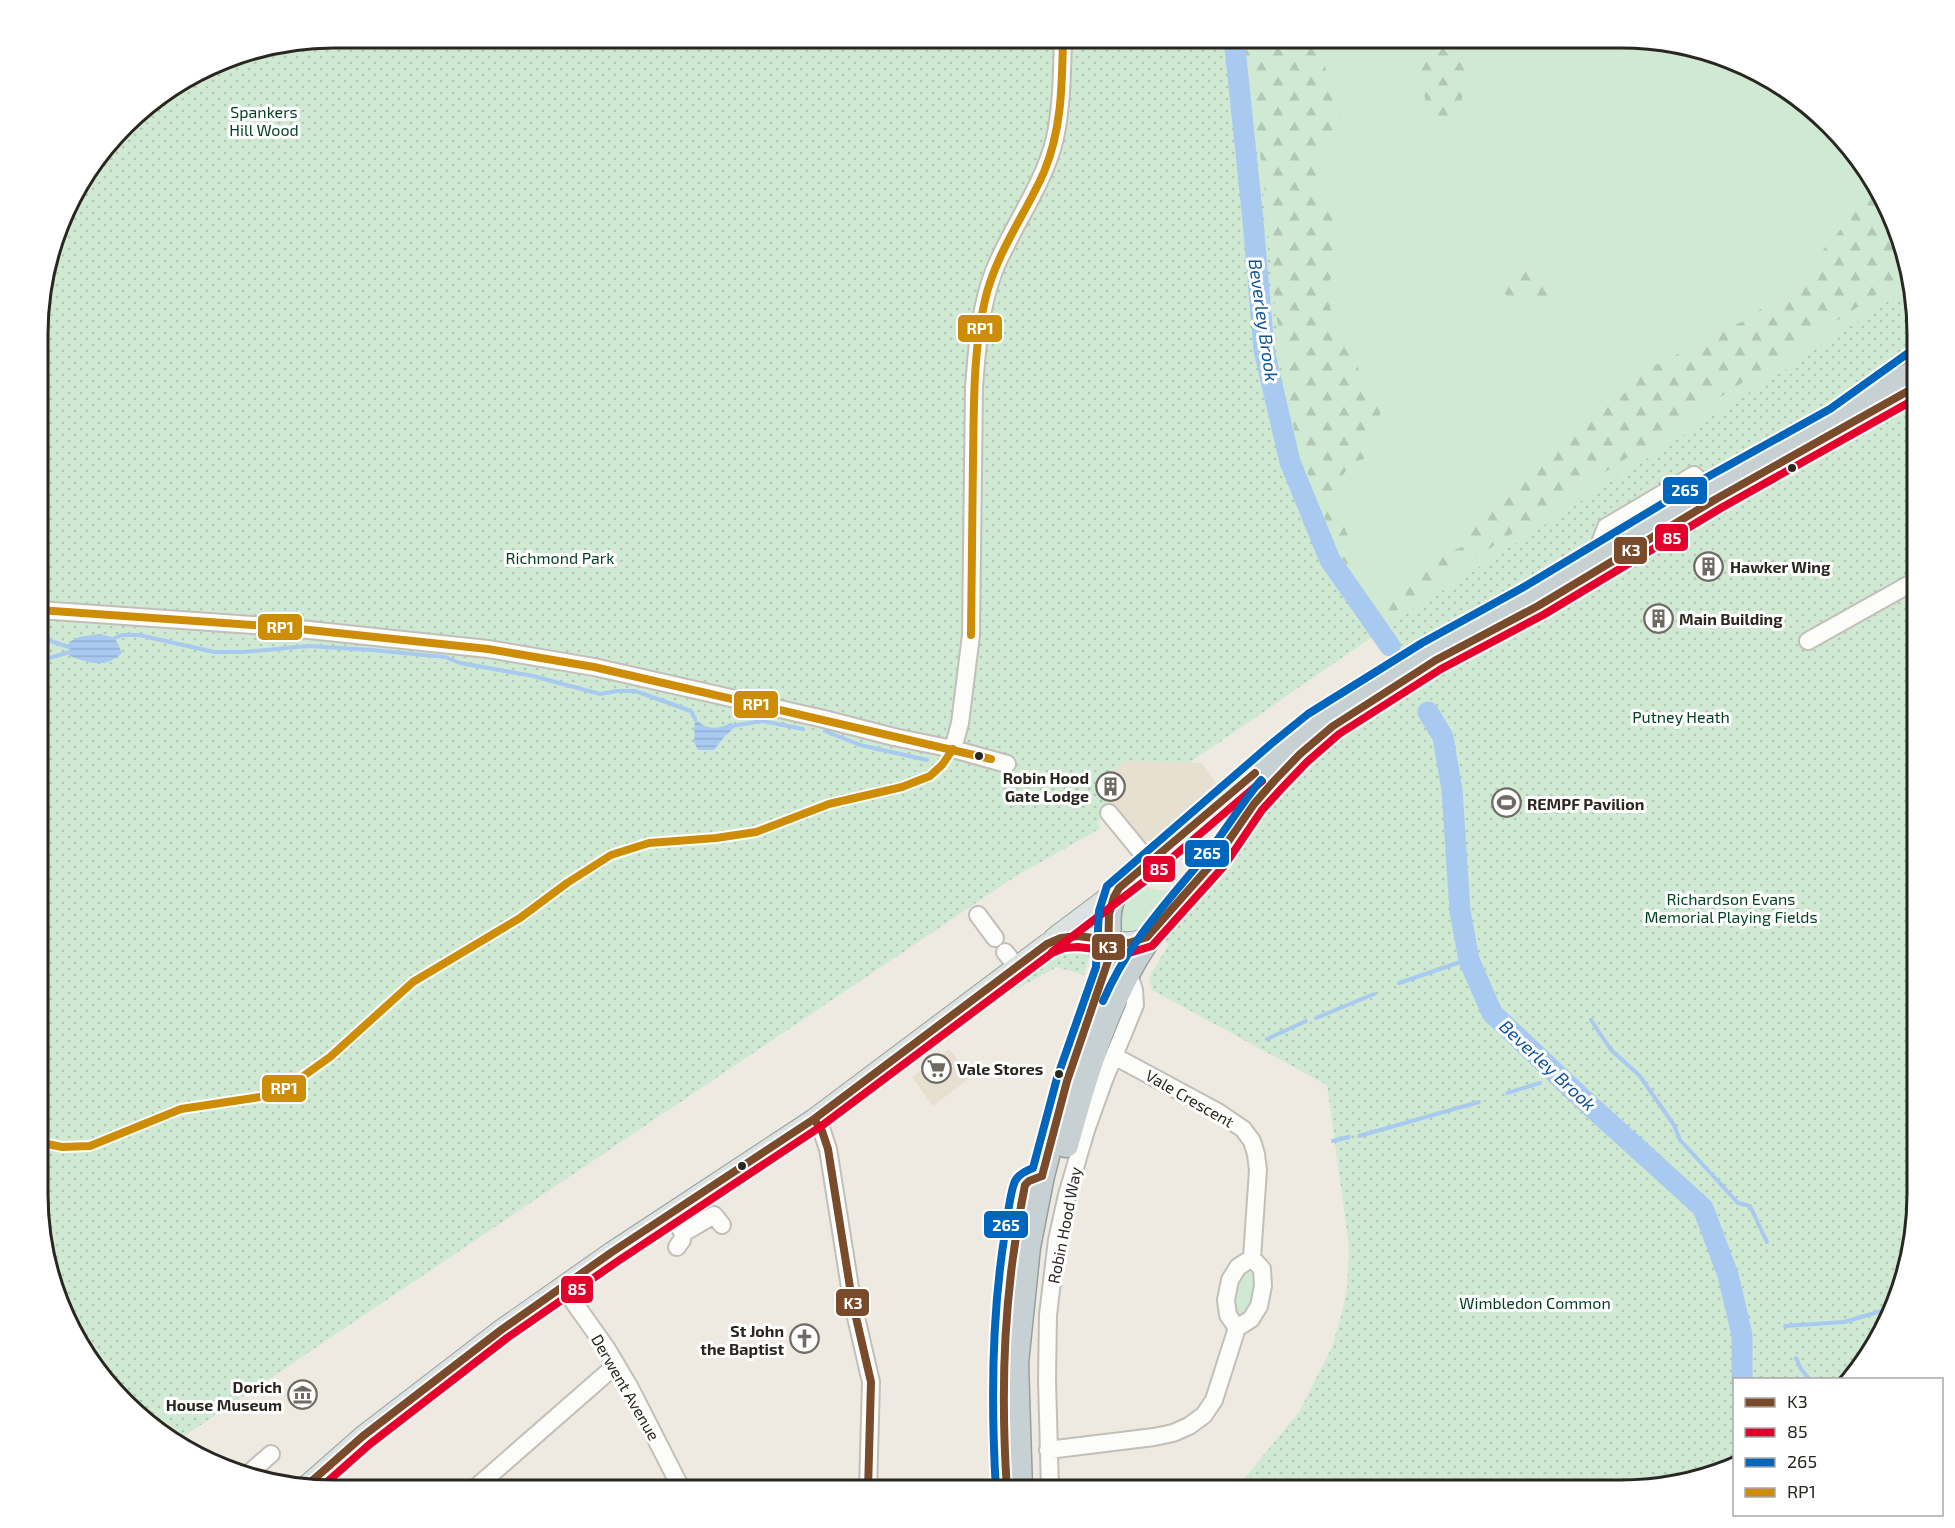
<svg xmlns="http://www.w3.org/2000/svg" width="1955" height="1528" font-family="'Exo 2',sans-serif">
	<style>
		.built { fill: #e7dfcf }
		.green { fill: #cfe9d3 }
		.forest { fill: url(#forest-firs) }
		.park { fill: url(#park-dots) }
		.water { fill: url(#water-rules) }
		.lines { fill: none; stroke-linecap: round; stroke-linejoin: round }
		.stream { stroke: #a9caf0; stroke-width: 4 }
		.river { stroke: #a9caf0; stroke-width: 21 }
		.minor-casing { stroke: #c2bfb8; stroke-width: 20 }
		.major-casing { stroke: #959f9d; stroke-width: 22 }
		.highway-casing { stroke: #959f9d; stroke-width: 27 }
		.minor { stroke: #fcfcfa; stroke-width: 16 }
		.major { stroke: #dce2e2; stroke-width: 20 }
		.highway { stroke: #c7d1d3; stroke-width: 24 }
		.bus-1-casing { stroke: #fff; stroke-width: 12 }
		.bus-2-casing { stroke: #fff; stroke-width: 12 }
		.bus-3-casing { stroke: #fff; stroke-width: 12 }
		.bus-4-casing { stroke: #fff; stroke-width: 12 }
		.bus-1 { stroke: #7a4b2a; stroke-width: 8 }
		.bus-2 { stroke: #e4002b; stroke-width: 8 }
		.bus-3 { stroke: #0065bd; stroke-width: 8 }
		.bus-4 { stroke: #ce8d07; stroke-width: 8 }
		.bus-dot { fill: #2a2721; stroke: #fff; stroke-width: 2 }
		.labels { text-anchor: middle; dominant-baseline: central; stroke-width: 6; stroke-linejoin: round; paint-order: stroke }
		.park-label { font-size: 16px; fill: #013f22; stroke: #fff }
		.poi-label { font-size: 16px; font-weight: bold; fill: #2a2721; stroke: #fff; text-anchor: start }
		.street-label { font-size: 16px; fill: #2a2721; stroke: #fff }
		.water-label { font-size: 18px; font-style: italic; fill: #0b5396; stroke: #fff }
		.rim { fill: none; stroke: #2a2721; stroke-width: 3 }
		.line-badge { stroke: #fff; stroke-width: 2 }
		.badge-label { font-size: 16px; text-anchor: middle; font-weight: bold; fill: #fff }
	</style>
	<defs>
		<pattern id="forest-firs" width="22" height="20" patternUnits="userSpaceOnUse" patternTransform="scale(1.5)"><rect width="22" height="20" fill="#cfe9d3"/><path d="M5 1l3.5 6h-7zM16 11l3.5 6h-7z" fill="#b2c8b5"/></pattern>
		<pattern id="park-dots" width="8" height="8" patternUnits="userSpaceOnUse" patternTransform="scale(1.5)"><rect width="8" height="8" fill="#cfe9d3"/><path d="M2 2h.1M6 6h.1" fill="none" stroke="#b2c8b5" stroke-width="1.8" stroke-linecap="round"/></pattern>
		<pattern id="water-rules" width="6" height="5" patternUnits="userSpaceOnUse" patternTransform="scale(1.5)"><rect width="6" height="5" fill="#a9caf0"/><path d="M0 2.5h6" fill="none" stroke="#92aece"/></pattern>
	</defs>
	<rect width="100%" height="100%" fill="#eeeae1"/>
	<!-- built -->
	<path class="built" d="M1126,761L1202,763L1219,788L1158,841H1143L1095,784Z
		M949,1049L971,1077L933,1106L912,1077Z"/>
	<!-- green -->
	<path class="green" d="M1242,38H1640L1735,60L1817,111L1887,203L1907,258L1911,286L1798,361L1386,627L1333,550L1293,443L1279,351L1268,231Z
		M1141,884C1153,890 1163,892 1176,889L1144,928L1136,934C1099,931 1128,897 1141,884Z
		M1249,1271L1253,1274L1254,1292L1244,1313L1239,1315L1235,1312C1234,1297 1235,1279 1249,1271Z"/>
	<!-- forest -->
	<path class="forest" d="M1241,38H1319L1320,56L1341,103L1339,124L1324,150L1316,169L1338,234L1340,263L1328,283L1331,311L1334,325L1346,336L1360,373L1380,396V416L1365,458C1359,461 1352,464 1348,468C1328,490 1344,527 1354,551L1347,565L1338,553L1296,442L1267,256L1264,174L1244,74Z
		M1415,38H1471L1461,105L1446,128L1429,123Z
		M1878,192C1894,212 1906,247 1909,273C1735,389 1558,501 1384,619L1377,608L1416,582L1436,558L1464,546L1463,524L1492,505L1511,496L1527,472L1555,451L1585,413L1622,396L1642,372L1749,318L1801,276L1864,202Z
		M1556,264L1551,300L1546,309L1528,295L1518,303L1509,298L1497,285L1520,273Z"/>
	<!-- park -->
	<path class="park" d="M334,38H1242L1268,231L1279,351L1293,443L1333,550L1386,627L1798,361L1911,286L1917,334V1213L1895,1308L1850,1379L1734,1380V1468L1621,1490H1235L1299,1412L1332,1347L1341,1316L1347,1290L1349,1246L1327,1085L1152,990L1149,977L1169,944L1164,940L1218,878L1266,813L1318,754L1347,730L1413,687L1378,633L1189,763L1125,761L1095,784L1116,809L1097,822L1101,828L1016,876L177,1441L138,1417L68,1325L38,1213L40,295L77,186L139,111L239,53Z
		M1092,945L1084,975L1057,967L1009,993L1005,988L1056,946Z"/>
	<!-- water -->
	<path class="water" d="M100,634L115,638L122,653C105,669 89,663 70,656L69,642L79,637Z
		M695,719C708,730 716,730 731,723L734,728L725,736L714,750H698L694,742Z"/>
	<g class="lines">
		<!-- stream -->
		<path class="stream" d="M39,637L69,647
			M115,638L122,635H139L214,652H243L309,646L372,650L445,657L460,663L533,676L600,694L617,691H635L691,711L695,719
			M39,661L70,652
			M732,726L762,721L803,729
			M825,731L860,745L927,760
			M1399,983L1469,959
			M1316,1018L1374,994
			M1591,1020L1611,1050L1639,1075L1674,1125L1680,1140L1738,1203L1750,1206L1767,1242
			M1267,1039L1306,1021
			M1507,1093L1540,1083
			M1359,1136L1479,1102
			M1333,1141L1349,1137
			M1785,1326L1844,1322L1895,1307
			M1796,1358L1801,1369L1810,1380"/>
		<!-- river -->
		<path class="river" d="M1234,38L1253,221L1264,350L1290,462L1330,560L1390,646
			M1428,712L1443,737L1452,790L1460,911L1469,960L1492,1013L1585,1101L1703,1208L1728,1275L1742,1335V1380"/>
		<defs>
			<path id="minor" d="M1595,556L1606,527L1694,475L1707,489
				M39,610L281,627L488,649L594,667L824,719L894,737L953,749L1007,764
				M1808,641L1917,580
				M953,749L960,723L971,635L974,387C977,348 980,307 994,271C1012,226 1044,185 1055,138C1062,105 1062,71 1063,38
				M1109,813L1150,863
				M978,915L995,938
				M1005,952L1017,967
				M1114,1056L1218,1112L1243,1129L1252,1141L1256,1154L1258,1170L1252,1258
				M814,1119L822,1131L828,1149L852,1300L871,1382L868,1490
				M671,1213L683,1233L714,1215L722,1225
				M677,1247L682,1240L683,1233
				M563,1287L607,1349L629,1386L682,1490
				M1048,1450L1154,1437L1173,1433L1189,1426L1204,1415L1214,1400L1237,1328L1251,1319L1259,1306L1263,1286L1262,1269L1252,1258L1238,1267L1230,1280L1226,1300L1228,1315L1237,1328
				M248,1474L271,1454
				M473,1490L616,1365
				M1007,1490C999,1385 1002,1289 1025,1185L1029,1181L1042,1176
				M1050,1490L1047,1380L1048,1315L1057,1240L1067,1195L1086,1130L1104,1080L1135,1005L1134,990L1128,972"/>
			<path id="major" d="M1054,938L1119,889
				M305,1487L363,1436L501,1330L612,1252L814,1119L1047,944C1057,939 1068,936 1080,936C1103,937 1134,952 1153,932"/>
			<path id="highway" d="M1066,1145C1085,1076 1106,1002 1146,942C1166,912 1194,887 1217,858C1230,841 1240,823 1253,806C1272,781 1294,760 1316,740
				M1020,1490L1016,1363L1028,1247L1042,1176L1059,1109L1108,961C1112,937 1103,916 1115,893L1290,742L1325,716L1427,652L1527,597L1707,489L1917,371"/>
		</defs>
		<!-- minor casing -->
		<use href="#minor" class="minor-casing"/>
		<!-- major casing -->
		<use href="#major" class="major-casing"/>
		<!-- highway casing -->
		<use href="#highway" class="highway-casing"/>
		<!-- minor -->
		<use href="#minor" class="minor"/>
		<!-- major -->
		<use href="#major" class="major"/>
		<!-- highway -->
		<use href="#highway" class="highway"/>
		<defs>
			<path id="bus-1" d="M814,1119L822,1131L828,1149L852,1300L871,1382L868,1490
				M1042,1176L1067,1081L1108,961L1109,914L1114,897L1119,888L1255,773
				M305,1487L363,1436L501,1330L612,1252L814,1119L1047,944L1061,938L1078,936L1129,943L1147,937L1216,859L1254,804L1275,780L1300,754L1333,726L1436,660L1538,606L1716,499L1917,386
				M1007,1490C1000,1384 1004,1289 1025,1185L1029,1181L1042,1176"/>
			<path id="bus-2" d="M1052,952L1146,880L1262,781
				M318,1490L370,1444L507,1338L618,1261L820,1127L1052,953L1064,948L1078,947L1129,953L1152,946L1224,866L1262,810L1283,787L1307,762L1339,734L1441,669L1543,615L1721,508L1917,398"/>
			<path id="bus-3" d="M1103,1001C1130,939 1168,902 1209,851C1227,828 1242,803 1261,780
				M996,1490C991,1406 991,1323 1004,1239C1007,1224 1009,1195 1015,1181C1019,1174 1026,1171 1033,1168L1057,1078L1096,967L1099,911L1107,886L1271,744L1308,714L1422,643L1522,588L1702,480L1830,409L1911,351"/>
			<path id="bus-4" d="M39,610L281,627L488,649L594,667L991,759
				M971,635C972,576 972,517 973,458C974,405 973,351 985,300C996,253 1025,215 1044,172C1062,129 1062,84 1063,38
				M38,1142L62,1147L90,1146L181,1109L260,1097L288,1087L330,1057L413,982L520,918L567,883L611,855L649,843L716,838L756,832L829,804L902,787L930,776L942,765L953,749"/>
		</defs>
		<!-- bus-1 casing -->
		<use href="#bus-1" class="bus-1-casing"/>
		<!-- bus-2 casing -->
		<use href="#bus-2" class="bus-2-casing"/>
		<!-- bus-3 casing -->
		<use href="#bus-3" class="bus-3-casing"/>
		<!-- bus-4 casing -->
		<use href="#bus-4" class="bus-4-casing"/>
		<!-- bus-1 -->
		<use href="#bus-1" class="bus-1"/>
		<!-- bus-2 -->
		<use href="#bus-2" class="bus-2"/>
		<!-- bus-3 -->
		<use href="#bus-3" class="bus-3"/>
		<!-- bus-4 -->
		<use href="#bus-4" class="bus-4"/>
	</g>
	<!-- icons -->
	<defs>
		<symbol id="building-ring" viewBox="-11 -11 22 22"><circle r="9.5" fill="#fff" stroke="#6f6b64" stroke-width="1.5"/><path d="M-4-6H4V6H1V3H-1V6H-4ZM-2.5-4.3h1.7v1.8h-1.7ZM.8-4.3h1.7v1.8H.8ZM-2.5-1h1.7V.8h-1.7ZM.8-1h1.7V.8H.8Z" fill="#6f6b64"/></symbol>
		<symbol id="stadium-ring" viewBox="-11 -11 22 22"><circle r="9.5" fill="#fff" stroke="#6f6b64" stroke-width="1.5"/><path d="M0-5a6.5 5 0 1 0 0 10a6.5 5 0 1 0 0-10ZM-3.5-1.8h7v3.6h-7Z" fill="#6f6b64"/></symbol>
		<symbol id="supermarket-ring" viewBox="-11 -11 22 22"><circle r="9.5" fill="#fff" stroke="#6f6b64" stroke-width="1.5"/><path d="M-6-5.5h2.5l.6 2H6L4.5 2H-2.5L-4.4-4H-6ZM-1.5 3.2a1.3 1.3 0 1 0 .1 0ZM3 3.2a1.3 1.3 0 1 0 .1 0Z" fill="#6f6b64"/></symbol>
		<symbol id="church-ring" viewBox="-11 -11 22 22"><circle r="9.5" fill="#fff" stroke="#6f6b64" stroke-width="1.5"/><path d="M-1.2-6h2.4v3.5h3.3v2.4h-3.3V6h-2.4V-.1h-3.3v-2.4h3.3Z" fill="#6f6b64"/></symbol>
		<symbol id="museum-ring" viewBox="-11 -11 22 22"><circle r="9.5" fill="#fff" stroke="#6f6b64" stroke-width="1.5"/><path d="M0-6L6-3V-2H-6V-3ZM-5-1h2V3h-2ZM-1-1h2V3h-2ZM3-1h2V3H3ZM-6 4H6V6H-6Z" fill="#6f6b64"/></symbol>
	</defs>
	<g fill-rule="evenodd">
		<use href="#building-ring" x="1692" y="550" width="33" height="33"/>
		<use href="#building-ring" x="1642" y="602" width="33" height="33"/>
		<use href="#building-ring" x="1094" y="770" width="33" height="33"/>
		<use href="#stadium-ring" x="1490" y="786" width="33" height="33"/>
		<use href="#supermarket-ring" x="920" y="1052" width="33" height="33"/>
		<use href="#church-ring" x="788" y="1322" width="33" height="33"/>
		<use href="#museum-ring" x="286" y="1378" width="33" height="33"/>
	</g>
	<!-- markers -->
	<g class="bus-dot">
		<circle cx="1792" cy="468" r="5"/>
		<circle cx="979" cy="756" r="5"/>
		<circle cx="1059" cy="1074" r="5"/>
		<circle cx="742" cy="1166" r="5"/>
	</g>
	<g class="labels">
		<!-- park labels -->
		<g class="park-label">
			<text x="264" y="111">Spankers<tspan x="264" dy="18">Hill Wood</tspan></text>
			<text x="560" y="557">Richmond Park</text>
			<text x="1681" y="716">Putney Heath</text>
			<text x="1731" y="898">Richardson Evans<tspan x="1731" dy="18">Memorial Playing Fields</tspan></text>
			<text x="1535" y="1302">Wimbledon Common</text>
		</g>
		<!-- poi labels -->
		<g class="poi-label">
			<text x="1730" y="566">Hawker Wing</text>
			<text x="1679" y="618">Main Building</text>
			<text x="1089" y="777" text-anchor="end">Robin Hood<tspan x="1089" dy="18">Gate Lodge</tspan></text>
			<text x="1527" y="803">REMPF Pavilion</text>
			<text x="957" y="1068">Vale Stores</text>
			<text x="784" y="1330" text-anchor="end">St John<tspan x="784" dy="18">the Baptist</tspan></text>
			<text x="282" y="1386" text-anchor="end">Dorich<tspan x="282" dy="18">House Museum</tspan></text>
		</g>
		<!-- street labels -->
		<g class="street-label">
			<text transform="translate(1190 1098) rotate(30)">Vale Crescent</text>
			<text transform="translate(1064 1225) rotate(-79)">Robin Hood Way</text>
			<text transform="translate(626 1387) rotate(60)">Derwent Avenue</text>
		</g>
		<!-- water labels -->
		<g class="water-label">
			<text transform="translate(1264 320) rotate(82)">Beverley Brook</text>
			<text transform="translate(1548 1065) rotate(43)">Beverley Brook</text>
		</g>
	</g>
	<!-- crop -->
	<path d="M0 0H1955V1528H0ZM334 48H1621A286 286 0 0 1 1907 334V1194A286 286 0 0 1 1621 1480H334A286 286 0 0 1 48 1194V334A286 286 0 0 1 334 48Z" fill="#fff" fill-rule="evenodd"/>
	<path class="rim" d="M334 48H1621A286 286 0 0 1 1907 334V1194A286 286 0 0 1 1621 1480H334A286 286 0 0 1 48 1194V334A286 286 0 0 1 334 48Z"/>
	<g class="line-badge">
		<rect x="957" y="314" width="46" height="29" rx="6" fill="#ce8d07"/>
		<rect x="1662" y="476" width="46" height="29" rx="6" fill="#0065bd"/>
		<rect x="1654" y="523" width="35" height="29" rx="6" fill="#e4002b"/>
		<rect x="1613" y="536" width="35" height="29" rx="6" fill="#7a4b2a"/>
		<rect x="257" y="613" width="46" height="28" rx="6" fill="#ce8d07"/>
		<rect x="733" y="690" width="46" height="29" rx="6" fill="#ce8d07"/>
		<rect x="1184" y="839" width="46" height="29" rx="6" fill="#0065bd"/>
		<rect x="1142" y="855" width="34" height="28" rx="6" fill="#e4002b"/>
		<rect x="1091" y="933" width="35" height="28" rx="6" fill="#7a4b2a"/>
		<rect x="261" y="1074" width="46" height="29" rx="6" fill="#ce8d07"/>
		<rect x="983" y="1210" width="46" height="29" rx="6" fill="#0065bd"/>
		<rect x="560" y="1275" width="34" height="29" rx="6" fill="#e4002b"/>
		<rect x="835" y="1288" width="35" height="29" rx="6" fill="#7a4b2a"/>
	</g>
	<g class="badge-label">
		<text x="980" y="334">RP1</text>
		<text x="1685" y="496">265</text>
		<text x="1672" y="544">85</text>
		<text x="1631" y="556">K3</text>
		<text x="280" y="633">RP1</text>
		<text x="756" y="710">RP1</text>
		<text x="1207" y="859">265</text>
		<text x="1159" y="875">85</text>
		<text x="1108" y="953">K3</text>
		<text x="284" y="1094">RP1</text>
		<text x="1006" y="1231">265</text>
		<text x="577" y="1295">85</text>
		<text x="853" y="1309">K3</text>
	</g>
	<!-- legend -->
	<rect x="1733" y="1378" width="210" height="138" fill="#ffffff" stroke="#aaa9a6" stroke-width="1.5"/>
	<rect x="1745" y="1398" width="30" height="9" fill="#7a4b2a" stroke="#aaa9a6" stroke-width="1.5"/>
	<text x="1787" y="1408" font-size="18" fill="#2a2721">K3</text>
	<rect x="1745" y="1428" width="30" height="9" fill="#e4002b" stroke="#aaa9a6" stroke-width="1.5"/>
	<text x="1787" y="1438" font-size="18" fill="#2a2721">85</text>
	<rect x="1745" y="1458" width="30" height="9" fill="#0065bd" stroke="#aaa9a6" stroke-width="1.5"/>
	<text x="1787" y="1468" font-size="18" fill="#2a2721">265</text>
	<rect x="1745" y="1488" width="30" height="9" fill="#ce8d07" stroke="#aaa9a6" stroke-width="1.5"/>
	<text x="1787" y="1498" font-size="18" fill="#2a2721">RP1</text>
</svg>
